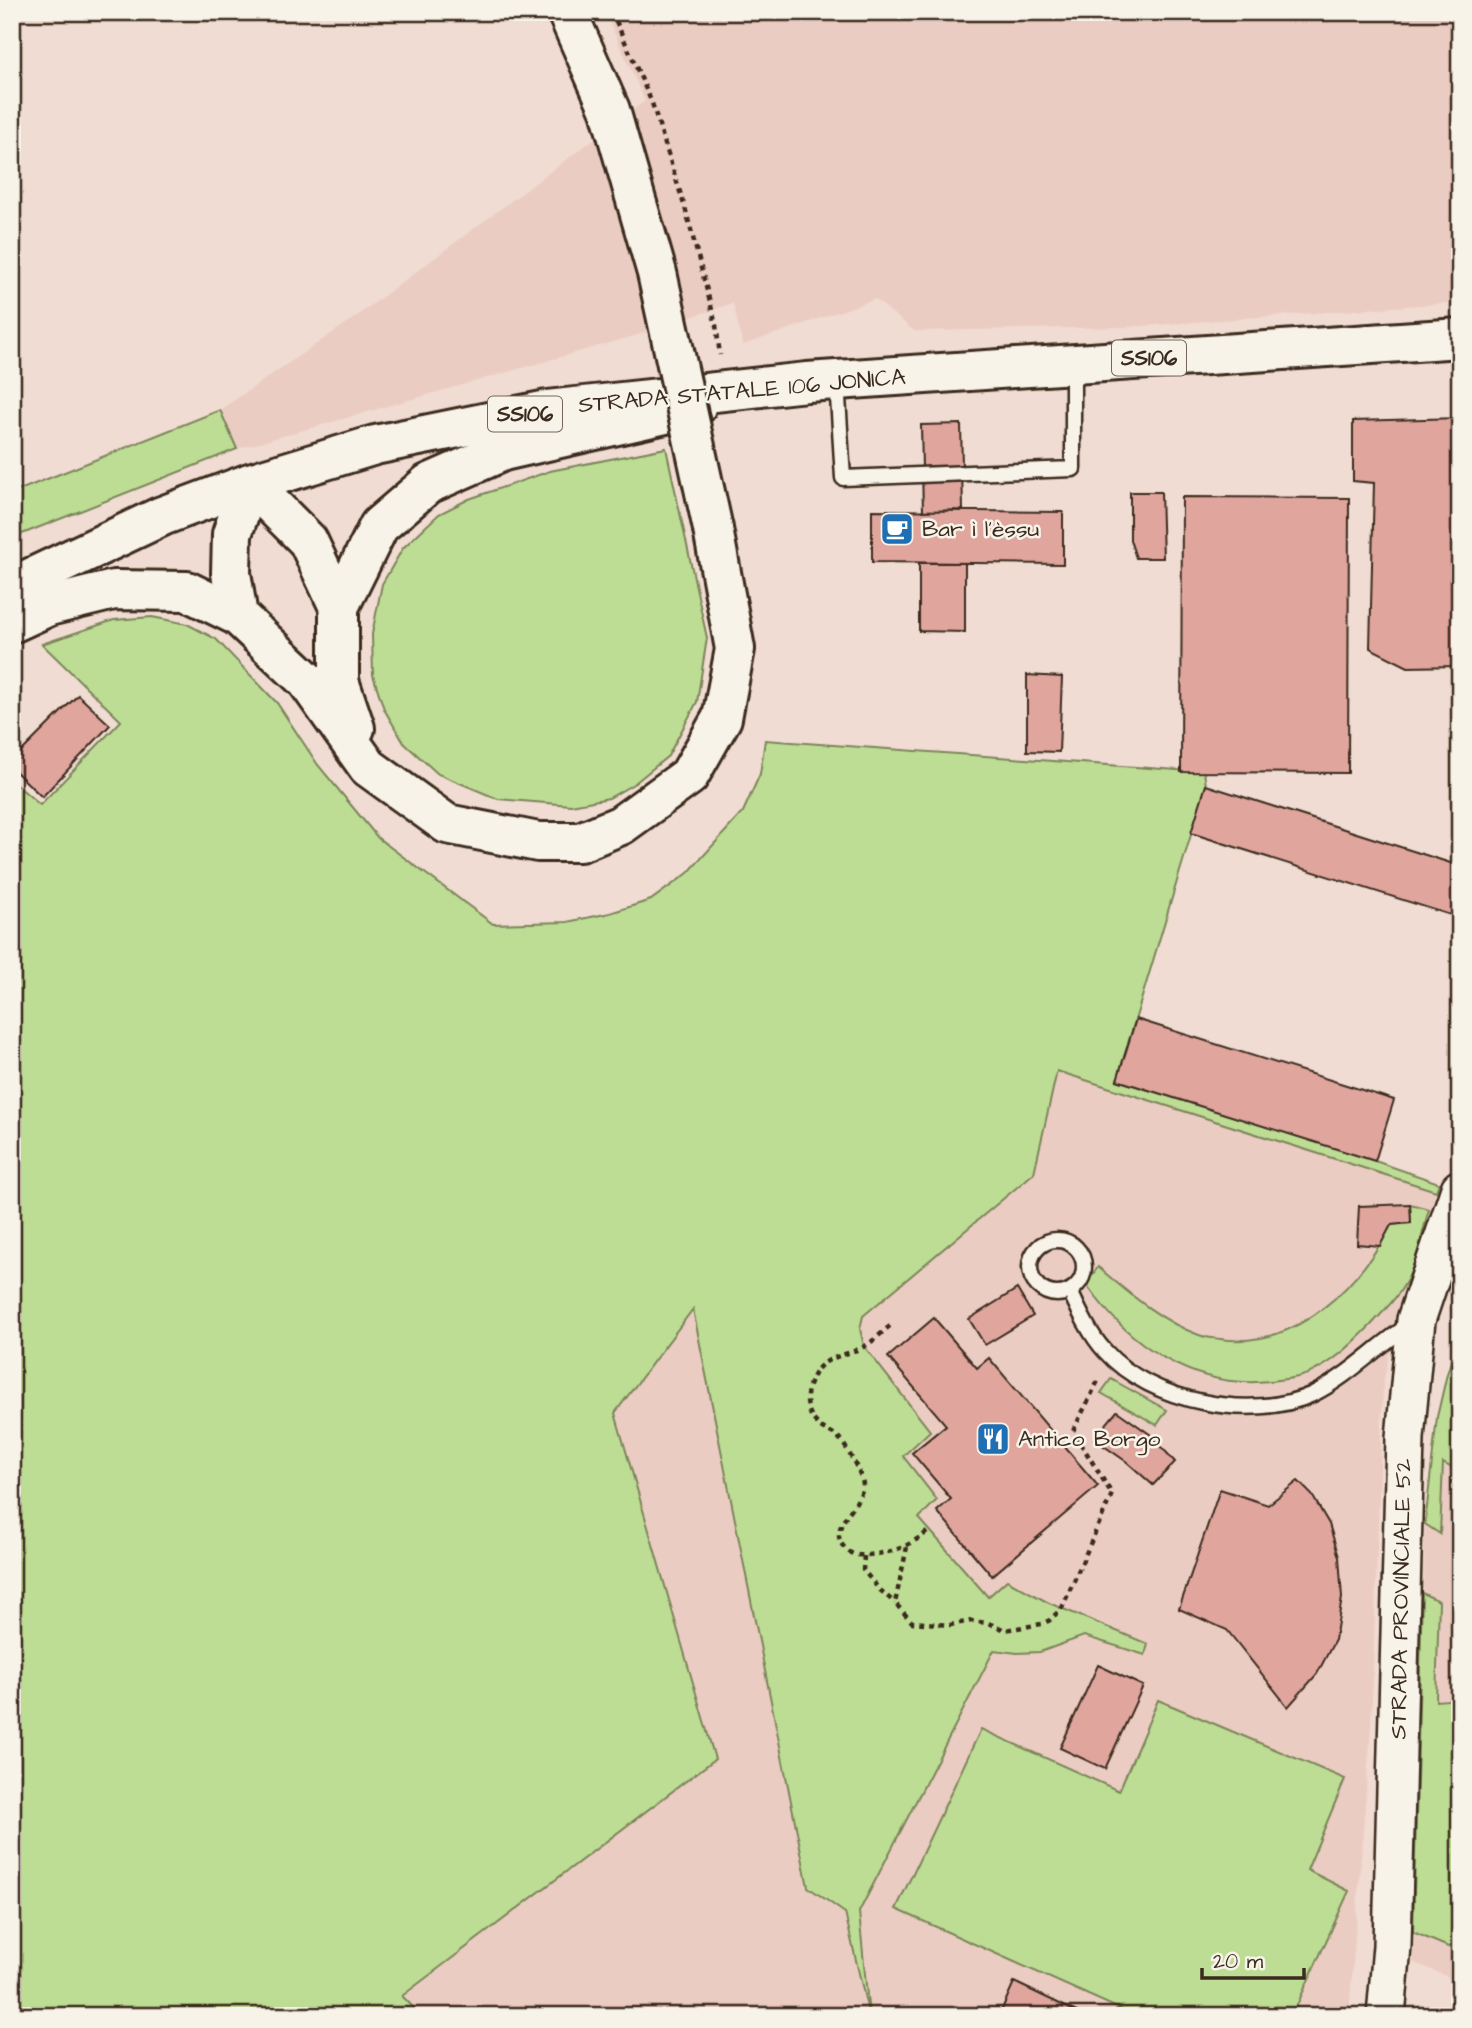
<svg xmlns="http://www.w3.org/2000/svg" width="1472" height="2028" font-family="'Architects Daughter',sans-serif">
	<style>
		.built { fill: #ebccc2 }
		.green { fill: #bddd95; stroke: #7c845a; stroke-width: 2 }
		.building { fill: #e0a69e; stroke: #3b2a1e; stroke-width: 2 }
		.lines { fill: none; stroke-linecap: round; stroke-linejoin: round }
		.service-casing { stroke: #3b2a1e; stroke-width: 19 }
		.tertiary-casing { stroke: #3b2a1e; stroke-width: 42 }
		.secondary-casing { stroke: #3b2a1e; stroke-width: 44 }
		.primary-casing { stroke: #3b2a1e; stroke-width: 44 }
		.path { stroke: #3b2a1e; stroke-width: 4.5; stroke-dasharray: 5 5; stroke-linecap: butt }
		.service { stroke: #f7f3e8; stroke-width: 14 }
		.tertiary { stroke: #f7f3e8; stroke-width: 37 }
		.secondary { stroke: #f7f3e8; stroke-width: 38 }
		.primary { stroke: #f7f3e8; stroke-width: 38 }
		.secondary-bridge-casing { stroke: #3b2a1e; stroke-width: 44; stroke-linecap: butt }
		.secondary-bridge { stroke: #f7f3e8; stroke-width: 38 }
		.labels { text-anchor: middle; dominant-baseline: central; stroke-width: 5; stroke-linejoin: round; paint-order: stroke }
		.shield { fill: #f7f3e8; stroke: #73665b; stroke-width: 2 }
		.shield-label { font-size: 21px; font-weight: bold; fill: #3b2a1e }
		.street-label { font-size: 23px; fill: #3b2a1e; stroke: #f7f3e8 }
		.poi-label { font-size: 23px; fill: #3b2a1e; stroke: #f7f3e8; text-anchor: start }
	</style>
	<rect width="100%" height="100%" fill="#f0dcd2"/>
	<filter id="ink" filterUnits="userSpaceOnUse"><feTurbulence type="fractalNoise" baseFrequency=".0143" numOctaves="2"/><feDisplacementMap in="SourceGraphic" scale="14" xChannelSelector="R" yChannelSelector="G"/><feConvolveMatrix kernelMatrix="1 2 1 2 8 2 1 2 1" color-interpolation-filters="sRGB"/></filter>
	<g filter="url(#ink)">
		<!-- built -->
		<path class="built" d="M605,12H1460V302L1129,327L914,331L875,299L743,345L733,303L634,336L237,449L220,410L350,321L645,101Z
			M765,740L1204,772L1206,785L1117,1080L1375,1161L1439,1183L1408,1279L1393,1336L1383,1384L1371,1726L1349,2016H383L402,1997L715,1759L615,1412L693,1308L493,924L567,922L610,913L651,900L688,873L743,812L760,774Z
			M1460,1333V1982L1413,1962L1425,1524L1437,1417L1447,1374Z"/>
		<!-- green -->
		<path class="green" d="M220,410L237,449L12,538V493Z
			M666,448L707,638L697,702L668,756L635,783L609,798L571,805L498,799L438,774L404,743L384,709L373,675L372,634L382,584L403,548L439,514L469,499L550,471Z
			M152,617L187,624L216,639L277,703L318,765L378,838L493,924L567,922L610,913L651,900L688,873L743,812L760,774L765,740L1204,772L1206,785L1117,1080L1375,1161L1439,1183L1436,1191L1057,1071L1034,1173L863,1316L860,1329L864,1346L930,1431L903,1456L937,1500L919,1518L988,1597L1007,1580L1049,1603L1148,1644L1145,1655L1084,1636L1040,1652L1017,1653L994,1650L859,1912L869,2016L845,1913L808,1887L693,1309L615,1413L715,1759L402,1996L422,2016H12V781L40,805L121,721L42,644L114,620Z
			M1410,1204L1429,1209C1423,1229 1417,1263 1407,1280C1398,1297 1383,1312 1370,1326C1353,1343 1337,1359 1316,1370C1302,1378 1286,1379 1270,1381C1193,1390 1128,1344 1086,1284L1098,1267C1129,1293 1160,1321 1199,1335C1206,1338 1213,1338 1220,1339C1296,1350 1358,1287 1391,1225L1411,1222Z
			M1460,1333V1472L1443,1463L1440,1534L1425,1524L1437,1417L1447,1374Z
			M1111,1379L1167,1410L1157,1425L1101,1393Z
			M1422,1593L1439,1601L1436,1701L1460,1699V1952L1413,1932Z
			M1158,1700L1345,1779L1307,1870L1349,1891L1292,2016H1120L1122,2010L896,1909L981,1729L1119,1791Z"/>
		<!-- building -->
		<path class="building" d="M1460,418L1458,666L1408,667L1370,648L1374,483L1353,481V421Z
			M961,424L963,510L923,511L921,425Z
			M1130,492H1161L1163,558H1136L1130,540Z
			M1182,497L1349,498L1348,773L1181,772Z
			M872,510L1063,512V564L872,562Z
			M919,563H965V632L919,631Z
			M1027,675L1062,677L1059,752L1027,751Z
			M78,695L110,725L42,797L12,768V761Z
			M1206,785L1460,866V918L1191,833Z
			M1136,1019L1394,1100L1375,1161L1117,1080Z
			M1410,1204L1411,1223L1391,1225L1380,1246L1357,1244L1359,1206Z
			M1017,1289L1033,1316L985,1345L969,1319Z
			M934,1318L977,1368L989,1358L1098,1486L992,1576L937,1511L951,1499L912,1453L946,1425L888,1357Z
			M1117,1411L1151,1435L1175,1462L1153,1485L1127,1462L1094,1439Z
			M1298,1481L1312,1495L1329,1524L1339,1557L1342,1598L1335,1640L1317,1674L1288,1707L1227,1630L1179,1609L1220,1489L1268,1505Z
			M1098,1665L1143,1686L1105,1769L1060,1748Z
			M1014,1982L1085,2016H999Z"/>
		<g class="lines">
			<defs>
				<path id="service" d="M837,381L843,478L1073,469V365
					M1030 1267a27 27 0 1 1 54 0a27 27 0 1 1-54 0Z
					M1070,1291C1079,1311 1090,1335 1105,1351C1150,1402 1252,1422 1313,1394C1349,1376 1378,1345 1412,1323"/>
				<path id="tertiary" d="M1386,2016L1392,1946L1405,1438L1416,1320L1460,1189"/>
				<path id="secondary" d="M339,607L379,526L428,484L503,451L696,407
					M238,616L231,573L232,534L250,483L308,541L339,607V681L355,728
					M12,623L49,606L114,590L187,591L238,616L307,681L368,767L447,824L538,842H580L621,825L689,776L722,718L735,649L713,529"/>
				<path id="primary" d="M12,587L162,516L250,483L375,445L547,410L807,382L1460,338"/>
			</defs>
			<!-- service casing -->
			<use href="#service" class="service-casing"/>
			<!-- tertiary casing -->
			<use href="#tertiary" class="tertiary-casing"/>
			<!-- secondary casing -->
			<use href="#secondary" class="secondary-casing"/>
			<!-- primary casing -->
			<use href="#primary" class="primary-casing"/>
			<!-- path -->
			<path class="path" d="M612,12L652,103L686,211L716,325L720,355
				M890,1326C882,1332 874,1341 865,1346C843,1358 819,1355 810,1383C803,1401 808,1419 824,1429C829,1432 835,1434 838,1437C844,1443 849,1453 853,1460C856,1466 862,1477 863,1484C863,1506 822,1529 847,1550C852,1555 860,1556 867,1555C894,1553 909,1546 930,1530
				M907,1547L895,1603L912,1622L950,1625L971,1621L988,1623L1005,1630L1042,1624L1050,1620L1062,1608L1112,1494L1073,1431L1099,1379
				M864,1556L863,1570L879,1589L895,1603"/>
			<!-- service -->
			<use href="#service" class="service"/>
			<!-- tertiary -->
			<use href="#tertiary" class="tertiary"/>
			<!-- secondary -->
			<use href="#secondary" class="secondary"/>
			<!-- primary -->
			<use href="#primary" class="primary"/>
			<defs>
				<path id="secondary-bridge" d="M567,12L610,110L657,273L713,529"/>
			</defs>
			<!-- secondary-bridge casing -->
			<use href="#secondary-bridge" class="secondary-bridge-casing"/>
			<!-- secondary-bridge -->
			<use href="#secondary-bridge" class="secondary-bridge"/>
		</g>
	</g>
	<!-- icons -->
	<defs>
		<symbol id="cafe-square" viewBox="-11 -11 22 22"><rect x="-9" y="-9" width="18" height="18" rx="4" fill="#1f6fb2" stroke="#f7f3e8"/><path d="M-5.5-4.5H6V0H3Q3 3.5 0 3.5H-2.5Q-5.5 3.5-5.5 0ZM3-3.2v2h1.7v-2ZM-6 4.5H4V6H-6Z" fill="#fff"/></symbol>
		<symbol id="restaurant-square" viewBox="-11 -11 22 22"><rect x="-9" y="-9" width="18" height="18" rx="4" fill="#1f6fb2" stroke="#f7f3e8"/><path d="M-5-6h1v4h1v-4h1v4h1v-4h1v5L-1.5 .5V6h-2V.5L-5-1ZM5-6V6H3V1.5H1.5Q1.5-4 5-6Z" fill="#fff"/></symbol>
	</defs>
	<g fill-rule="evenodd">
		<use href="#cafe-square" x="878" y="510" width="38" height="38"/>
		<use href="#restaurant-square" x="974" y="1420" width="38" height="38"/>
	</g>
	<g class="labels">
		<!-- shield labels -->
		<g class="shield">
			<rect x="1112" y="340.5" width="74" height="35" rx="5"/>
			<rect x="488" y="396.5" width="74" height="35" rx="5"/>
		</g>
		<g class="shield-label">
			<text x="1149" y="358">SS106</text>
			<text x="525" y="414">SS106</text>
		</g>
		<!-- street labels -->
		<g class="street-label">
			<text transform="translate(742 391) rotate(-5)">STRADA STATALE 106 JONICA</text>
			<text transform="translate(1401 1599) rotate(-89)">STRADA PROVINCIALE 52</text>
		</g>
		<!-- poi labels -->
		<g class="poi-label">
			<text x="922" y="529">Bar ì l'èssu</text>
			<text x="1018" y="1439">Antico Borgo</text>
		</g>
	</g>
	<!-- margin -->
	<rect width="1472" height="2028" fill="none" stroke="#f7f3e8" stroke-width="42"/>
	<rect x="21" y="21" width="1430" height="1986" fill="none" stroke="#3b2a1e" stroke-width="2.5" filter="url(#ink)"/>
	<!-- scale -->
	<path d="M1202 1968v10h102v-10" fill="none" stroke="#3b2a1e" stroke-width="3.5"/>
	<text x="1213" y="1968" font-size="21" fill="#3b2a1e" stroke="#f7f3e8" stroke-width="5" paint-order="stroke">20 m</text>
</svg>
